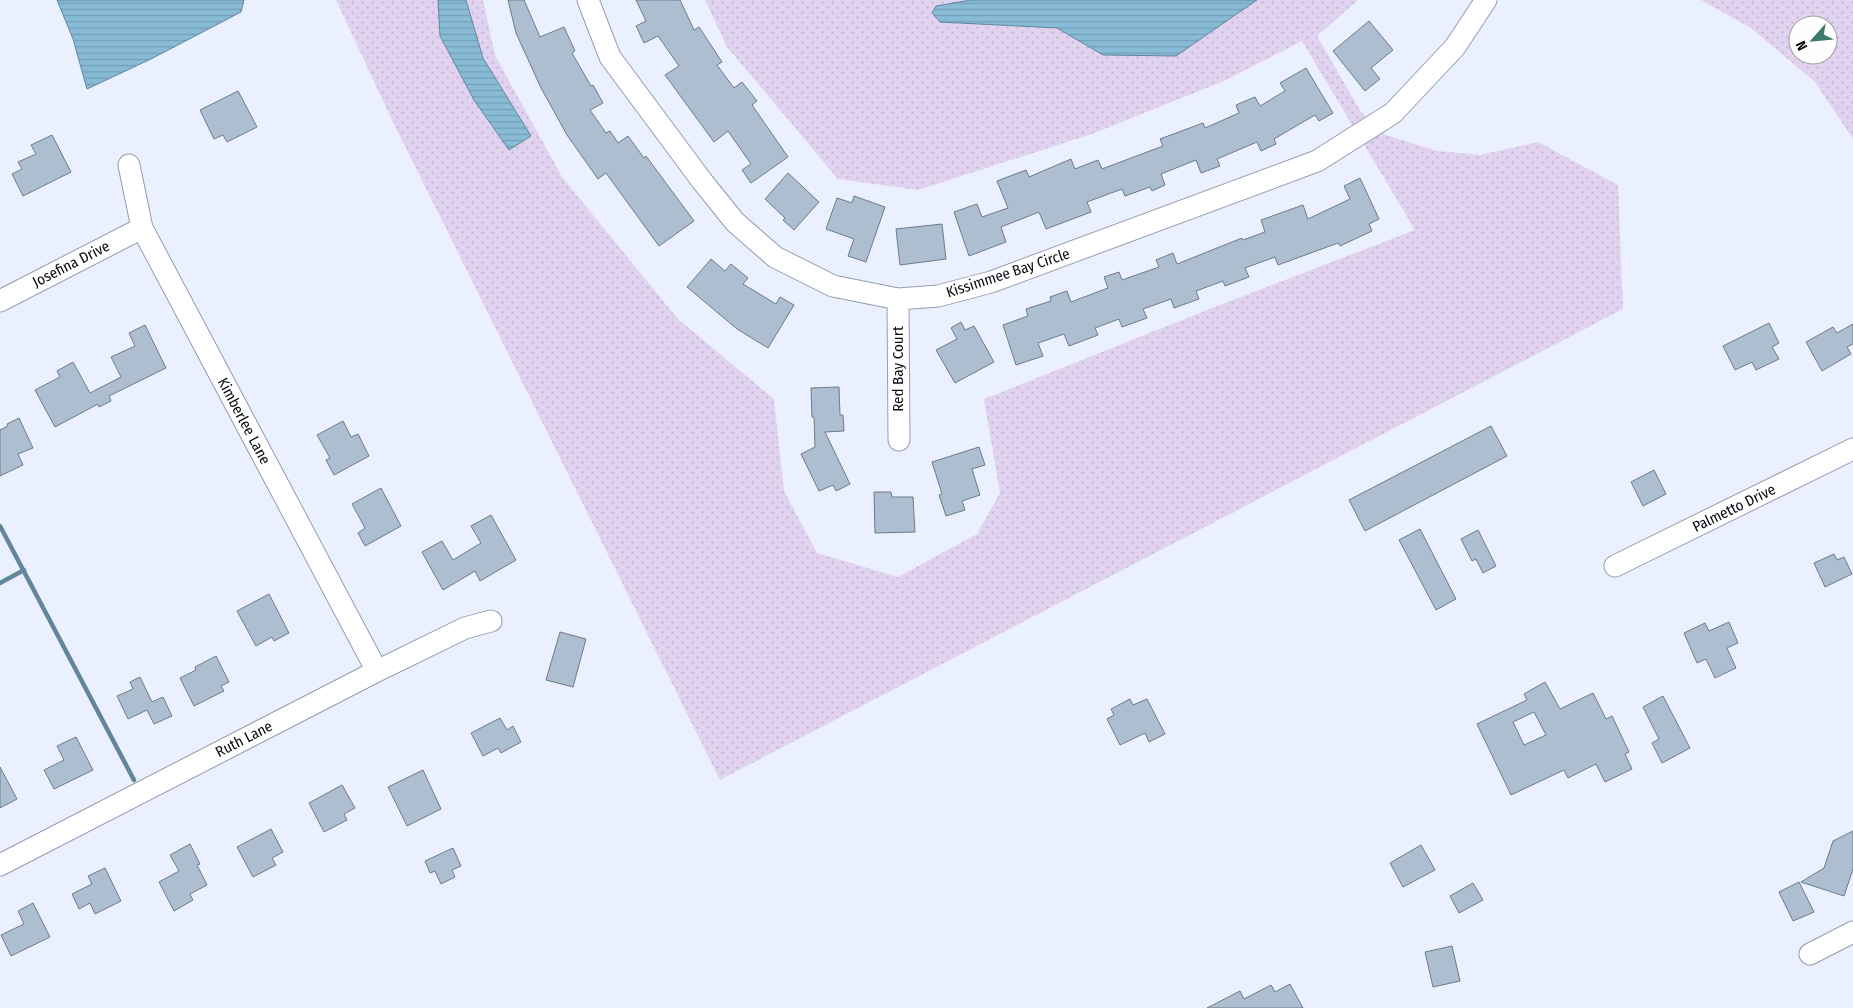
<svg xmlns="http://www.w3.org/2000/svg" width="1853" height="1008" font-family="'Fira Sans Condensed',sans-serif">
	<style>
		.grass { fill: url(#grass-dots); fill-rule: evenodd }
		.water { fill: url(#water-rules); stroke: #62869c }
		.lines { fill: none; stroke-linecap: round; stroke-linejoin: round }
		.stream { stroke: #62869c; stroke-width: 4.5 }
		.building { fill: #adbed1; stroke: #6b7b8d; fill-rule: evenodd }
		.minor-casing { stroke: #959db2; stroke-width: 23 }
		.minor { stroke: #fff; stroke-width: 21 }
		.labels { text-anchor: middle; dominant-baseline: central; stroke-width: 4.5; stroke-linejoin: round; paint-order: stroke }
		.street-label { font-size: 15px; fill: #090b13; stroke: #fefefe }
	</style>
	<defs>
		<pattern id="grass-dots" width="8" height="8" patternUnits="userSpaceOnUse" patternTransform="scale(1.25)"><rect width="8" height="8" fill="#e1d3f0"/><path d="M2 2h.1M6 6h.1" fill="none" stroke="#c0b4cd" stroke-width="1.8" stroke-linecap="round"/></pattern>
		<pattern id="water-rules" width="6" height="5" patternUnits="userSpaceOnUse" patternTransform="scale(1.25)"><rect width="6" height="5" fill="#88bbd6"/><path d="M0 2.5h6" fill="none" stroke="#749fb7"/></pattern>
	</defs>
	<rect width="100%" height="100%" fill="#ebf0fe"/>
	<!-- grass -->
	<path class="grass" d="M336,0H483L495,55L562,177L678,319L774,399L784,491L817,553L898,577L977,534L1000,493L984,399L1202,312L1415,230L1302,41L1224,81L1092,134L918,190L838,179L727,47L705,0H1358L1317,36L1361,112L1386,135L1437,151L1480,155L1538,142L1618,185L1623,309L720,780L391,118Z
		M1701,0H1853V139L1815,82L1751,28ZM1798,25H1828V55H1798Z"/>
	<!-- water -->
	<path class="water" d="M57,0H244L241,12L151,59L87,89L73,39Z
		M438,0H466L483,58L531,136L509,150L474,100L440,36Z
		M971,0H1257L1176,56L1103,55L1057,28L940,22L932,13L936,6Z"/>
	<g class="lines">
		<!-- stream -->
		<path class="stream" d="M0,526L134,780
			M0,583L24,570"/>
	</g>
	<!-- building -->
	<path class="building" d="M508,0H524L540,37L564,27L575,51L572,53L591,86L593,85L603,103L590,110L606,133L610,131L618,143L628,136L644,158L646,156L694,221L659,246L606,173L598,179L567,135L541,88L516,33Z
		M636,0H680L694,30L699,27L722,62L717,65L734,88L742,82L757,101L752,105L788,157L751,183L742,170L751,164L728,131L714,142L665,75L679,66L658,36L644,43L636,26L646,21Z
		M1369,21L1393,50L1371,68L1380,79L1365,91L1333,51Z
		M1306,68L1333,113L1319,121L1315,115L1274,139L1276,144L1261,151L1257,142L1217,159L1220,166L1201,173L1196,160L1161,174L1165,185L1152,191L1150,187L1125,196L1122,189L1087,202L1091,212L1046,229L1039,212L1001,227L1006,242L969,256L954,212L977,204L982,217L1008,208L997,181L1026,170L1029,177L1071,159L1075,169L1098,160L1102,169L1163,146L1160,139L1203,123L1205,128L1239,113L1236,105L1255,97L1260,106L1285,91L1280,83Z
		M238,91L257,127L227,142L223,135L214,139L200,110Z
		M52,135L71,172L23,196L12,174L22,169L18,162L36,154L31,145Z
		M788,173L819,202L794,230L783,220L785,218L765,199Z
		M1360,178L1379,219L1369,224L1372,231L1340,246L1338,243L1278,265L1275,257L1245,268L1249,277L1225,286L1223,281L1196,291L1199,299L1174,308L1171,299L1143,309L1147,318L1122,327L1119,319L1095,328L1098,335L1069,346L1064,334L1038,343L1043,356L1016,365L1003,325L1028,316L1026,309L1051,301L1050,297L1067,291L1071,302L1108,288L1104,277L1119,272L1122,280L1159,267L1156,260L1173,253L1177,264L1242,238L1243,240L1265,232L1261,220L1303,205L1308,219L1350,199L1344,186Z
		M854,196L885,207L866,262L848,256L854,239L826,229L837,198L852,203Z
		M942,224L946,259L900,265L896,229Z
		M711,259L725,271L731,264L748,278L743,284L776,304L780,297L794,305L768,348L737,329L687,287Z
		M961,322L965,330L974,326L994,362L955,383L936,350L957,339L951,328Z
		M1769,323L1779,343L1772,347L1779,359L1756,370L1752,362L1735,370L1723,346Z
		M1853,324V344L1847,347L1851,354L1822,371L1806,342L1833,327L1837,333Z
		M145,325L166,368L109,396L111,401L99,407L98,404L55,427L35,390L60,377L57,371L73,362L90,393L121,377L111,357L135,346L129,333Z
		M839,387L840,415H843L844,431L825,432L850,484L836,491L833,485L819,491L801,454L815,447L814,417H812L811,388Z
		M19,418L33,448L18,454L23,465L0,476V430L8,426L7,424Z
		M343,421L351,437L358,434L369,456L334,475L326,460L330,458L317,435Z
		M1491,426L1507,456L1365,531L1349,500Z
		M979,447L985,465L972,469L980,495L962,501L965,510L946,516L939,495L942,494L932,462Z
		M1654,470L1666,494L1643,506L1631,482Z
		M381,488L401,526L365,546L358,533L365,528L352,504Z
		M874,492H891L892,497H913L915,532L875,533Z
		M491,515L516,560L480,581L475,571L443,590L422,552L442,541L453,560L481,543L471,526Z
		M1420,529L1456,599L1436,610L1399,540Z
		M1478,530L1496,566L1483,573L1476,559L1472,561L1461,539Z
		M1834,554L1837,560L1844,557L1852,574L1825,587L1814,563Z
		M269,594L289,633L274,641L272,637L256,646L237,611Z
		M1729,622L1738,643L1727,648L1736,668L1715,678L1706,659L1697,663L1684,633L1705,623L1709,631Z
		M560,632L586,639L573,687L546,680Z
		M216,656L229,682L221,686L224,691L194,706L180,678L196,670L195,667Z
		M140,677L152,702L163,697L172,716L154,724L147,710L128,719L117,696L133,689L130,682Z
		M1545,682L1560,709L1593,693L1606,719L1612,716L1629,752L1625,754L1632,769L1605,782L1596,764L1568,778L1564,770L1511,795L1477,724L1527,700L1524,694ZM1534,712L1546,735L1524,745L1513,722Z
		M1663,696L1690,748L1662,763L1652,743L1659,739L1643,707Z
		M1130,699L1133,705L1147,699L1165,734L1149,742L1145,733L1120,745L1107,719L1114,715L1111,709Z
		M500,718L507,730L513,726L521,742L501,753L498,748L483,756L471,733Z
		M76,737L93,770L54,789L44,770L64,760L57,746Z
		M0,767L17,799L0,808Z
		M423,770L441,809L407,826L388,787Z
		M342,785L355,808L344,814L347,820L324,832L309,803Z
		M271,829L283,852L272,858L276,865L253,877L237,847Z
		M1853,831V869L1844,896L1801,882L1824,868L1833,841Z
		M190,844L200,864L197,865L207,885L190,894L193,900L174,911L159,882L179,871L170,855Z
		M1421,845L1435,870L1403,887L1390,863Z
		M453,848L461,866L452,870L455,877L441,884L435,871L430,873L425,861Z
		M105,868L121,901L95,914L90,903L79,909L72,894L92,884L88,876Z
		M1799,882L1814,912L1793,921L1779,892Z
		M1473,883L1483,900L1459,913L1450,896Z
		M33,903L50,937L11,956L1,935L24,924L18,911Z
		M1452,946L1460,981L1433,987L1425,952Z
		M1290,984L1303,1008H1207L1240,991L1244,999L1271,985L1275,992Z"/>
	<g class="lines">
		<defs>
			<path id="minor" d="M588,0L610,57L702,181L735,222L775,257L833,286L898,299L938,296L991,282L1317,161L1393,113L1455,47L1486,0
				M129,165L142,228L377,671
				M898,299L899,440
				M0,301L142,228
				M1615,566L1853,449
				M0,865L377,671L465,628L491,621
				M1810,954L1853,932"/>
		</defs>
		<!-- minor casing -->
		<use href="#minor" class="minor-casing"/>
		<!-- minor -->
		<use href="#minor" class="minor"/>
	</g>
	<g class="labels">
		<!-- street labels -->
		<g class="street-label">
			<text transform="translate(71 264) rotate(-27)">Josefina Drive</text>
			<text transform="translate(1008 273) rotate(-18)">Kissimmee Bay Circle</text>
			<text transform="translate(898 369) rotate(-90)">Red Bay Court</text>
			<text transform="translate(244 421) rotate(62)">Kimberlee Lane</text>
			<text transform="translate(1734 508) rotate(-26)">Palmetto Drive</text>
			<text transform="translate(244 739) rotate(-27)">Ruth Lane</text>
		</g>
	</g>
	<!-- north arrow -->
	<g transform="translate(1813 40) rotate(243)"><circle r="24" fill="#fefefe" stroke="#9c9da0"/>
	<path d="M0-4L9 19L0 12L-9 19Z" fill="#397a6b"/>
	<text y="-8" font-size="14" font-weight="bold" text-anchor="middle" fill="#090b13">N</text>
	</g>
</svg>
